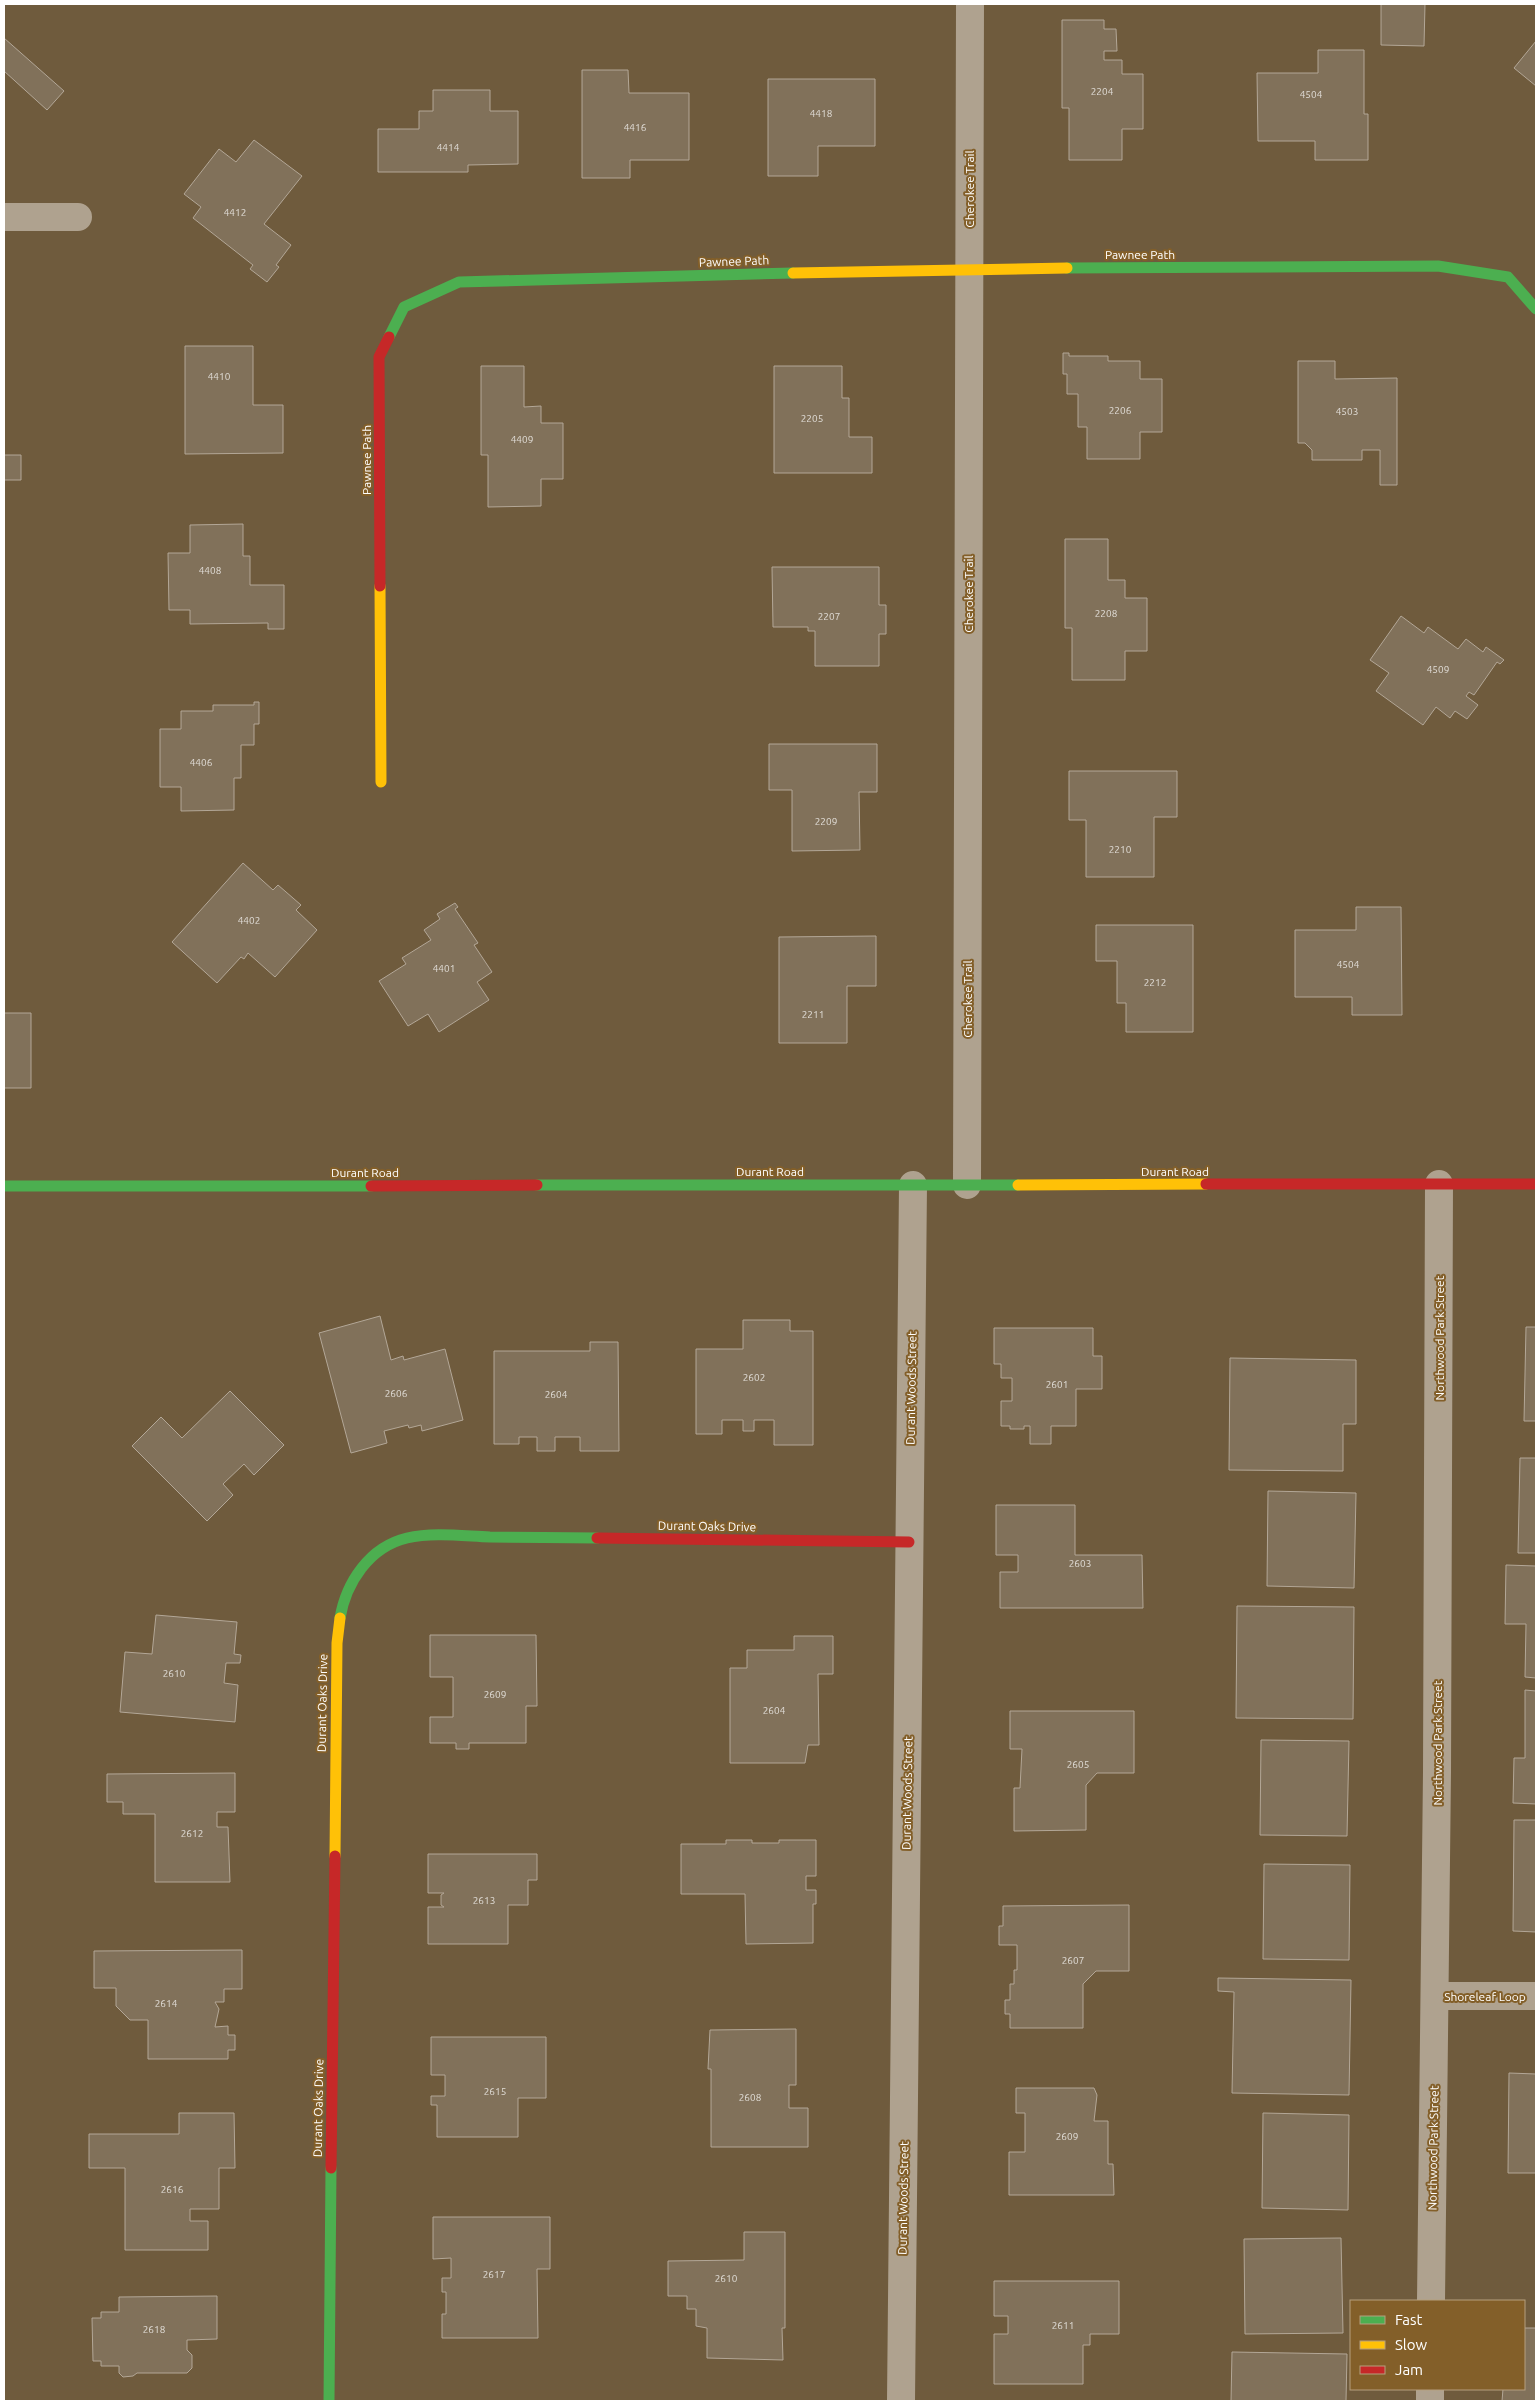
<svg xmlns="http://www.w3.org/2000/svg" width="1540" height="2405" font-family="Ubuntu,sans-serif">
	<style>
		.building { fill: #81715a; stroke: #b3a797 }
		.lines { fill: none; stroke-linecap: round; stroke-linejoin: round }
		.street { stroke: #afa28f; stroke-width: 28 }
		.fast { stroke: #4caf50; stroke-width: 11 }
		.slow { stroke: #ffc107; stroke-width: 11 }
		.jam { stroke: #c62828; stroke-width: 11 }
		.labels { text-anchor: middle; dominant-baseline: central; stroke-width: 4; stroke-linejoin: round; paint-order: stroke }
		.number-label { font-size: 10px; fill: #e0dcd6 }
		.street-label { font-size: 12px; fill: #fff; stroke: #835f29 }
	</style>
	<rect width="100%" height="100%" fill="#6f5b3d"/>
	<!-- building -->
	<path class="building" d="M1381,4H1425L1424,46L1381,45Z
		M1062,20H1104V29H1116L1117,51H1104V60H1122V74H1143V129H1122V160H1069V108H1062Z
		M4,38L64,91L47,110L4,71Z
		M1536,41V86L1514,68Z
		M1318,50H1364V114H1368V160H1315V141H1258L1257,73H1318Z
		M582,70H628L629,93H689V160H630V178H582Z
		M768,79H875V146H818V176H768Z
		M433,90H490V111H518V164L468,165V172H378V129H419V111H433Z
		M254,140L302,176L264,224L291,245L276,265L279,267L267,282L250,269L253,265L193,218L201,207L184,194L219,149L236,162Z
		M185,346H253V405H283V453L185,454Z
		M1063,353H1069V356H1108V361H1140V379H1162V432H1140V459H1087V427H1078V394H1067V374H1063Z
		M1298,361H1335V379L1397,378V485H1380V450H1362V460H1312V450L1305,443H1298Z
		M481,366H524V407L541,406V423H563V479H541V506L488,507V455H481Z
		M774,366H842V398H849V437H872V473H774Z
		M4,455H21V480H4Z
		M243,524V556H250V585H284V629H268V623L190,624V610H169L168,553H190V525Z
		M1065,539H1108V580H1125V598H1147V651H1125V680H1072V628H1065Z
		M772,567H879V605H886V634H879V666H815V631H808V627H773Z
		M1401,616L1424,633L1428,627L1458,649L1466,639L1483,652L1486,647L1504,660L1500,664L1497,662L1474,695L1469,692L1466,696L1478,705L1467,719L1455,711L1450,718L1436,707L1423,725L1376,691L1389,673L1370,660Z
		M254,702H259V724H254V745H241V778H234V810L181,811V787H160V729H181V711H213V705H254Z
		M769,744H877V792H859L860,850L792,851V790H769Z
		M1069,771H1177V817H1154V877H1086V820H1069Z
		M243,863L273,890L278,885L301,905L296,910L317,930L275,977L248,953L244,959L241,957L217,983L172,942Z
		M455,903L458,907L455,909L478,943L474,945L492,972L477,982L489,1000L439,1032L428,1014L408,1026L379,981L406,964L402,958L431,940L424,930L440,919L437,914Z
		M1356,907H1401L1402,1015H1352V997H1295V930H1356Z
		M1096,925H1193V1032H1126V1003H1117V961H1096Z
		M876,936V986H847V1043H779V937Z
		M4,1013H31V1088H4Z
		M380,1316L391,1360L403,1356L404,1360L445,1349L463,1420L422,1431L421,1425L409,1428L408,1425L384,1431L387,1443L351,1453L319,1333Z
		M743,1320H790V1331H813V1445H774V1420H754V1431H743V1420H722V1434H696V1349H743Z
		M1526,1327H1536V1421H1524Z
		M994,1328H1093V1356H1102V1389H1076V1426H1051V1444H1030V1426H1024V1429H1010V1426H1001V1401H1012V1378H1001V1364H994Z
		M590,1342H618L619,1451H580V1437H555V1451H537V1437H519V1444H494V1351H590Z
		M1230,1358L1356,1360V1424H1343V1471L1229,1470Z
		M230,1391L284,1445L254,1475L244,1464L223,1484L233,1495L207,1521L132,1446L161,1417L182,1438Z
		M1520,1458H1536V1553H1518Z
		M1268,1491L1356,1493L1354,1588L1267,1586Z
		M996,1505H1075V1555H1142L1143,1608H1000V1572H1018V1555H996Z
		M1506,1565L1536,1566V1678L1525,1677L1526,1624H1505Z
		M1237,1606L1354,1607L1353,1719L1236,1718Z
		M156,1615L237,1622L234,1654L241,1655L240,1663H226L224,1683L238,1685L235,1722L120,1712L125,1652L152,1654Z
		M430,1635H536L537,1706H526V1743H469V1749H456V1743H430V1717H453V1677H430Z
		M794,1636H833V1674H818L819,1745H808L805,1763H730V1668H747V1650H794Z
		M1525,1690L1536,1691V1804L1513,1803L1514,1758H1525Z
		M1010,1711H1134V1773H1097L1086,1785V1830L1014,1831V1788H1020L1022,1749H1010Z
		M1261,1740L1349,1741L1347,1836L1260,1835Z
		M235,1773V1812H217V1827H228L230,1882H155V1814H123V1802H107V1774Z
		M1514,1820H1536V1932L1513,1931Z
		M726,1840H752V1843H779V1840H816V1876H806V1890H816V1904H813V1943L746,1944L745,1894H681V1844H726Z
		M428,1854H537V1880H528V1905H508V1944H428V1907H444L441,1905V1895L444,1893H428Z
		M1264,1864L1350,1865L1349,1960L1263,1959Z
		M1129,1905V1971H1096L1083,1984V2028H1010V2014H1005V2000H1010V1984H1014V1970H1017V1945H999V1926H1003V1906Z
		M242,1950V1989H224V2002H215L219,2009L215,2027L228,2026V2035H235V2050H228V2059H148V2020H130L116,2006V1988H94V1951Z
		M1218,1978L1351,1980L1349,2095L1232,2093L1234,1992L1218,1991Z
		M796,2029V2085H789V2108H808V2147H711V2069H708L710,2030Z
		M431,2037H546V2098H518V2137H437V2105H431V2096H445V2075H431Z
		M1509,2073L1536,2074V2173H1508Z
		M1016,2088H1094L1097,2095L1094,2121H1108V2164H1113L1114,2195H1009V2152H1025V2113H1016Z
		M179,2113H234L235,2168H219V2209H190V2221H208V2250H125V2168H89V2134H179Z
		M1263,2113L1349,2115L1348,2210L1262,2208Z
		M433,2217H550V2269H537L538,2338H442V2314H446V2292H442V2278H451V2258L433,2259Z
		M744,2232H785V2328H782L783,2360L707,2358V2328L696,2326V2309H687V2296H668V2261L744,2260Z
		M1341,2238L1343,2333L1245,2334L1244,2239Z
		M994,2281H1119V2334H1090V2345H1083V2384H994V2334H1008V2316H994Z
		M217,2296V2339L187,2340V2350L192,2355V2368L187,2373H137L133,2376L123,2377L119,2373V2366H101V2361H93L92,2318H101V2312H119V2297Z
		M1524,2328H1536V2401H1502L1503,2389H1524Z
		M1232,2352L1347,2354L1346,2401H1231Z"/>
	<g class="lines">
		<!-- street -->
		<path class="street" d="M4,217H78
			M967,1185L970,4
			M1435,1996H1536
			M1431,2301L1437,1772L1439,1184
			M901,2401L913,1185
			M1430,2401V2389"/>
		<!-- fast -->
		<path class="fast" d="M1067,268L1438,266L1508,277L1536,309
			M389,337L404,307L459,282L793,273
			M537,1185H1018
			M4,1186H371
			M340,1618C346,1583 369,1547 407,1538C433,1532 463,1536 490,1537C526,1537 561,1538 597,1538
			M329,2401L331,2168"/>
		<!-- slow -->
		<path class="slow" d="M793,273L1067,268
			M380,586L381,782
			M1018,1185L1206,1184
			M335,1856L337,1643L340,1618"/>
		<!-- jam -->
		<path class="jam" d="M380,586L379,357L389,337
			M1206,1184H1536
			M371,1186L537,1185
			M597,1538L909,1542
			M331,2168L335,1856"/>
	</g>
	<g class="labels">
		<!-- number labels -->
		<g class="number-label">
			<text x="1102" y="91">2204</text>
			<text x="1311" y="94">4504</text>
			<text x="821" y="113">4418</text>
			<text x="635" y="127">4416</text>
			<text x="448" y="147">4414</text>
			<text x="235" y="212">4412</text>
			<text x="219" y="376">4410</text>
			<text x="1120" y="410">2206</text>
			<text x="1347" y="411">4503</text>
			<text x="812" y="418">2205</text>
			<text x="522" y="439">4409</text>
			<text x="210" y="570">4408</text>
			<text x="1106" y="613">2208</text>
			<text x="829" y="616">2207</text>
			<text x="1438" y="669">4509</text>
			<text x="201" y="762">4406</text>
			<text x="826" y="821">2209</text>
			<text x="1120" y="849">2210</text>
			<text x="249" y="920">4402</text>
			<text x="1348" y="964">4504</text>
			<text x="444" y="968">4401</text>
			<text x="1155" y="982">2212</text>
			<text x="813" y="1014">2211</text>
			<text x="754" y="1377">2602</text>
			<text x="1057" y="1384">2601</text>
			<text x="396" y="1393">2606</text>
			<text x="556" y="1394">2604</text>
			<text x="1080" y="1563">2603</text>
			<text x="174" y="1673">2610</text>
			<text x="495" y="1694">2609</text>
			<text x="774" y="1710">2604</text>
			<text x="1078" y="1764">2605</text>
			<text x="192" y="1833">2612</text>
			<text x="484" y="1900">2613</text>
			<text x="1073" y="1960">2607</text>
			<text x="166" y="2003">2614</text>
			<text x="495" y="2091">2615</text>
			<text x="750" y="2097">2608</text>
			<text x="1067" y="2136">2609</text>
			<text x="172" y="2189">2616</text>
			<text x="494" y="2274">2617</text>
			<text x="726" y="2278">2610</text>
			<text x="1063" y="2325">2611</text>
			<text x="154" y="2329">2618</text>
		</g>
		<!-- street labels -->
		<g class="street-label">
			<text transform="translate(969 189) rotate(-90)">Cherokee Trail</text>
			<text x="1140" y="254">Pawnee Path</text>
			<text transform="translate(734 261) rotate(-2)">Pawnee Path</text>
			<text transform="translate(366 460) rotate(-90)">Pawnee Path</text>
			<text transform="translate(968 594) rotate(-90)">Cherokee Trail</text>
			<text transform="translate(967 999) rotate(-90)">Cherokee Trail</text>
			<text x="770" y="1171">Durant Road</text>
			<text x="1175" y="1171">Durant Road</text>
			<text x="365" y="1172">Durant Road</text>
			<text transform="translate(1439 1338) rotate(-90)">Northwood Park Street</text>
			<text transform="translate(911 1388) rotate(-89)">Durant Woods Street</text>
			<text transform="translate(707 1526) rotate(1)">Durant Oaks Drive</text>
			<text transform="translate(322 1703) rotate(-89)">Durant Oaks Drive</text>
			<text transform="translate(1437 1743) rotate(-90)">Northwood Park Street</text>
			<text transform="translate(907 1793) rotate(-89)">Durant Woods Street</text>
			<text x="1485" y="1996">Shoreleaf Loop</text>
			<text transform="translate(318 2108) rotate(-89)">Durant Oaks Drive</text>
			<text transform="translate(1433 2148) rotate(-89)">Northwood Park Street</text>
			<text transform="translate(903 2198) rotate(-89)">Durant Woods Street</text>
		</g>
	</g>
	<!-- border -->
	<rect width="1540" height="2405" fill="none" stroke="#ffffff" stroke-width="10"/>
	<!-- legend -->
	<rect x="1350" y="2300" width="175" height="90" fill="#835f29" stroke="#b59f7f"/>
	<rect x="1360" y="2316" width="25" height="8" fill="#4caf50" stroke="#b59f7f"/>
	<text x="1395" y="2325" font-size="15" fill="#ffffff">Fast</text>
	<rect x="1360" y="2341" width="25" height="8" fill="#ffc107" stroke="#b59f7f"/>
	<text x="1395" y="2350" font-size="15" fill="#ffffff">Slow</text>
	<rect x="1360" y="2366" width="25" height="8" fill="#c62828" stroke="#b59f7f"/>
	<text x="1395" y="2375" font-size="15" fill="#ffffff">Jam</text>
</svg>
